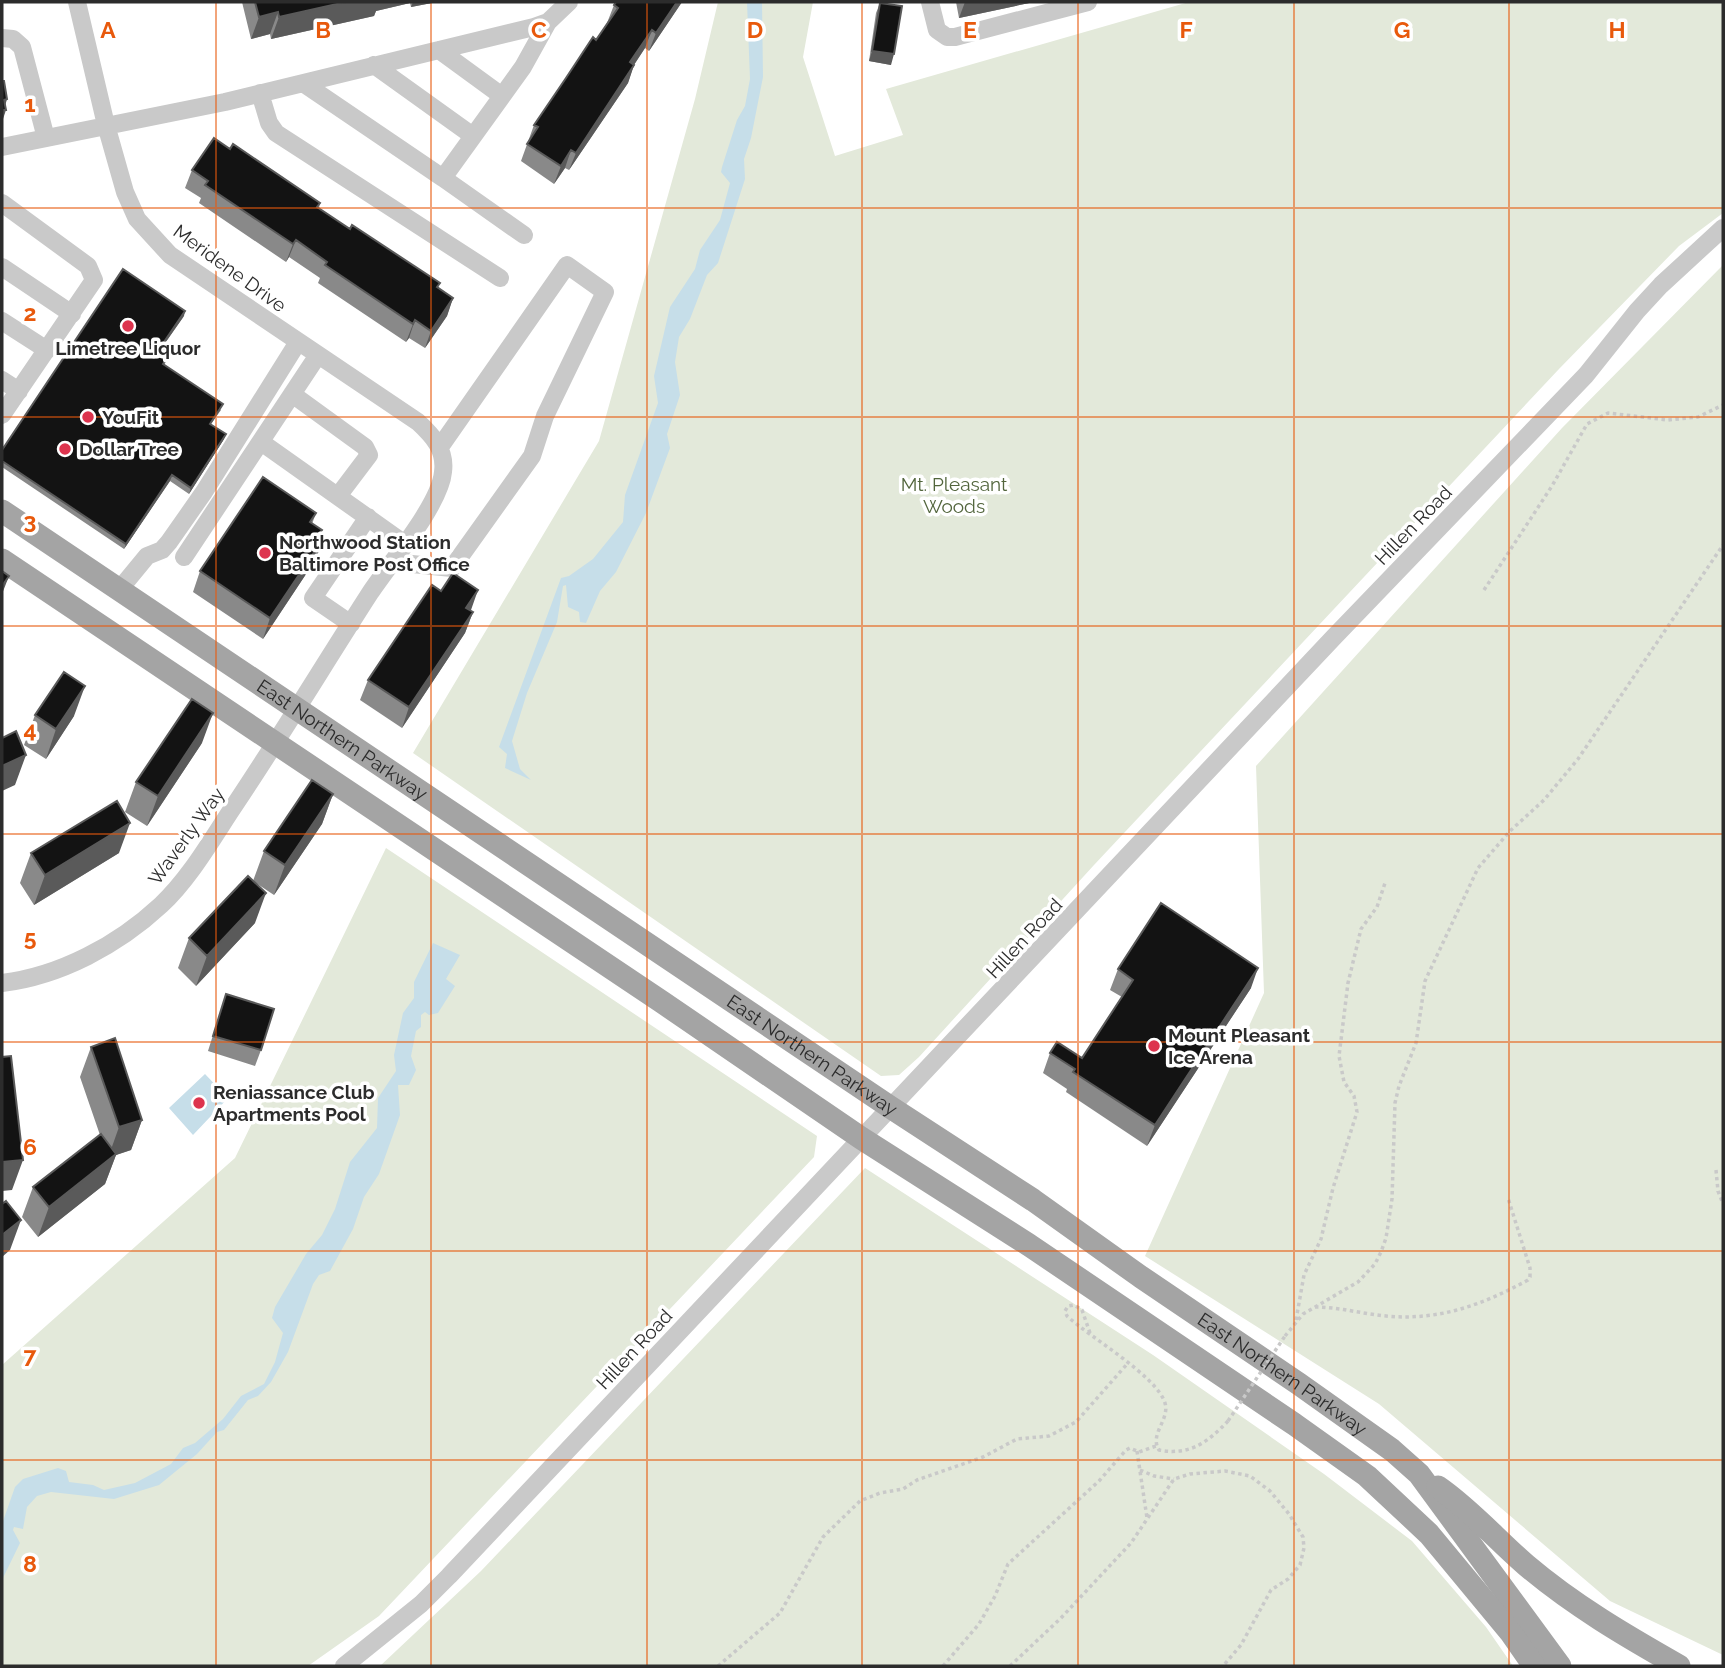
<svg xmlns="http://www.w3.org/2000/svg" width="1725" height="1668" font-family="Raleway,sans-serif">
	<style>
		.green { fill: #e3e9da }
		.water { fill: #c6dee9 }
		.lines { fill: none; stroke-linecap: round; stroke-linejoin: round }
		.path { stroke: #c9c9c9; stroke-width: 3.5; stroke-dasharray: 3.5 3.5; stroke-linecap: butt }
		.minor { stroke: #c9c9c9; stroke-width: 18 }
		.major { stroke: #a4a4a4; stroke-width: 23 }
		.path-bridge { stroke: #c9c9c9; stroke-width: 3.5; stroke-dasharray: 3.5 3.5; stroke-linecap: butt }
		.wall { fill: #898989 }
		.shaded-wall { fill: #5a5a5a }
		.building { fill: #131313; stroke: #5a5a5a; stroke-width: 2 }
		.grid { fill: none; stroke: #e8590c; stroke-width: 2; stroke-opacity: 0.55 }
		.poi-dot { fill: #dd344e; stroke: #fff; stroke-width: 2.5 }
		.labels { text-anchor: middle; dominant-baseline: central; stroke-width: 7; stroke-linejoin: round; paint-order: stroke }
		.street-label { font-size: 19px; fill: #2c2c2c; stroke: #fff }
		.poi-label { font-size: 19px; font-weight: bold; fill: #2c2c2c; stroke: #fff; text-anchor: start }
		.park-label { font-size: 19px; fill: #52653c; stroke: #fff }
		.grid-label { font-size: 23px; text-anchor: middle; font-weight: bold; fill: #e8590c; stroke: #fff; stroke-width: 7; stroke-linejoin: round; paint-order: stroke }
	</style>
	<rect width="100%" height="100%" fill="#fff"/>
	<!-- green -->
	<path class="green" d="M718,2H813L803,57L835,156L903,135L886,89L1189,2H1723V213L1679,246L1559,369L1094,865L919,1057L899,1075L881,1076L413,753L599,441L695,99Z
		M1723,265V1655L1610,1601L1379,1404L1145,1256L1264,993L1256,766L1562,428Z
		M386,848L817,1136L814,1157L379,1616L308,1666H2V1365L235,1158Z
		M865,1168L1153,1355L1324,1474L1412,1541L1486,1627L1513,1666H380L481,1571Z"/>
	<!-- water -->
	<path class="water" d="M747,2H762L763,77L751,138L744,159L745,179L718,263L707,275L690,319L679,337L675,362L680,395L667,434L670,448L646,513L616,572L600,591L586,623L580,622L579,612L568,607L566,585L563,586L557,622L527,693L512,741L520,769L531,780L505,768L507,754L499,747L561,578L569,576L593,559L623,522L625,495L658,403L654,376L670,307L695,269L700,250L720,220L730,183L721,172L722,167L737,120L745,106L750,79Z
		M433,943L460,955L446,979L455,986L438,1013L429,1015L425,1012L421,1015V1027L416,1031L411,1056L416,1070L409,1085H398L400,1115L379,1174L364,1197L353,1229L330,1271L319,1275L313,1284L288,1352L271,1382L258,1396L248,1400L224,1430L217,1432L197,1454L159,1485L114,1499L51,1492L37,1496L27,1507L23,1529L14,1527L13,1530L20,1543L2,1580V1524L15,1487L23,1479L58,1468L66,1471L69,1482L93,1485L104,1490L135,1483L171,1464L183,1448L195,1443L223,1419L241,1396L264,1384L275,1362L283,1333L272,1318L275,1307L306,1254L322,1235L335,1209L350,1162L377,1128L378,1098L396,1071L394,1055L403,1013L414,998V982Z
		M205,1074L228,1098L193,1135L169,1108Z"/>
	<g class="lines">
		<!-- path -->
		<path class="path" d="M1484,590L1552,486L1587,424L1608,413L1668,420L1698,417L1723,405
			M1716,1170L1718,1191L1723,1204
			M1315,1307C1339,1307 1363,1314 1386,1316C1439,1321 1482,1305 1528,1280L1530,1277V1268L1508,1198
			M1296,1320L1304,1275L1321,1239L1333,1188L1357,1112L1354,1096L1344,1082L1339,1056L1348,983L1361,929L1377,907L1385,883
			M1090,1333L1082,1310L1074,1305L1068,1306L1065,1311L1067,1316C1088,1336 1157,1376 1165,1403C1170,1420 1149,1434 1159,1450C1190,1456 1208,1442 1228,1421
			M1285,1336L1303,1314L1358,1282L1375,1264L1381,1252L1386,1238L1392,1199L1395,1103L1399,1086L1416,1043L1425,981L1478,868L1510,831L1544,800L1578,759L1723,545
			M1137,1451L1147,1518
			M1140,1470L1154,1476L1174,1479
			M718,1666L780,1613L823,1537L860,1501L880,1493L903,1489L917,1480L983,1457L1017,1439L1049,1436L1076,1422L1128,1363
			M943,1666L979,1624L995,1596L1008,1564L1099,1481L1126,1450L1130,1448L1139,1452L1156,1446
			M1010,1666L1061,1618L1131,1543L1174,1479L1190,1474L1225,1471L1250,1476L1270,1491L1289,1514L1303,1537L1304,1548L1300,1565L1288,1579L1271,1590L1241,1645L1223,1666"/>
		<!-- minor -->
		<path class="minor" d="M930,2L937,30L947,37H955L1088,2
			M2,38L13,39L22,47L46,138
			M439,50L502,96
			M374,65L473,136
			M303,83L443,178L523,67L548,22
			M260,93L269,123L276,133L500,278
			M2,147L225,102L534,27L548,22L569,2
			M443,178L524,235
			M2,203L88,266L94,280L2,415
			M2,267L72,314
			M2,321L47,350
			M2,380L19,391
			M292,394L365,447L369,455L338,496
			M261,442L405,544
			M184,557L318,355
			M392,562L452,568L532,456L545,416L605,292L567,265L440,447
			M119,590L147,556L162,550L169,542L204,492L298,342
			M351,624L313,598L368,517
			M2,983C60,976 118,945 161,905C191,877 213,837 236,803C282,734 325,663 370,593C389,564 440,505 443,472C446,450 433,436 418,422L170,255L137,219L125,192L106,125L77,2
			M344,1666L421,1604L449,1576L1334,637L1586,375L1637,311L1661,285L1723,228"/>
		<!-- major -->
		<g class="major">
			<path id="s1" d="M2,511L890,1107L1033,1200L1141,1277L1299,1384L1392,1450L1419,1474L1560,1666"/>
			<path d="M2,560L662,1002L861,1138L1029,1245L1294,1424L1367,1476L1429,1534L1511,1633L1534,1666"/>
			<path d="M1438,1487C1470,1509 1497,1540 1526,1565C1573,1605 1626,1636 1679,1666"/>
		</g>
		<!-- path-bridge -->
		<path class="path-bridge" d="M1228,1421L1285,1336"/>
	</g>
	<!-- wall -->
	<path class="wall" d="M242,2H437L411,7L410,3L376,11L374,16L271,39L270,34L251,39Z
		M682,2L649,51L645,48L634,65L628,83L569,170L565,168L554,184L521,161L534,125L596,40L607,23L614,5Z
		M956,2H1034L959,18Z
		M880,3L891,65L869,61L876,13Z
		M230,149L320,203L319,208L350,229L440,283L438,288L453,298L447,316L425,348L409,338L406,342L318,283L320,278L289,257L286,262L199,203L201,198L185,188L192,170Z
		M184,316L161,349L168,359L164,365L221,410L211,424L224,439L189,494L170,481L124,549L2,467V450Z
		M316,513L312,524L319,536L316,559L263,639L193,592L200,571Z
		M470,611L473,612L465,633L402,728L360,700L368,680Z
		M35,715L74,716L46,759L24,745Z
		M202,743L147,826L125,812L136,782Z
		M333,794L322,824L274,895L253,881L264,851Z
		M31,853H119L34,905L20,883Z
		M255,923L196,986L178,968L189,938Z
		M1118,969L1251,988L1147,1146L1066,1092L1067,1089L1043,1073L1050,1053L1082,1058L1122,997L1110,990Z
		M226,994L261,1050L255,1066L208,1051Z
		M91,1047L142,1120L131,1150L116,1155L105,1184L38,1237L22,1217L33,1187L100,1135L80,1077Z"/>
	<!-- shaded-wall -->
	<path class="shaded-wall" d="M346,2H410V3L376,11L374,16L271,39L279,17Z
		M413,2H437L411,7Z
		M677,2H682L649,51L656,33Z
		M965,2H1034L959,18Z
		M278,12L270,34L251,39L259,17Z
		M652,30L645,48L624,80L630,62Z
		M872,51L894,54L891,65L869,61Z
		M634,65L628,83L569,170L576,153Z
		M7,99L4,110H6L2,122V107L4,100Z
		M571,150L565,168L554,184L561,166Z
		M296,240L289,257L286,262L293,244Z
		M453,298L447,316L425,348L431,331Z
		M185,311L184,316L158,353L160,348Z
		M415,320L409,338L406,342L413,324Z
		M226,434L224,439L189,494L191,488Z
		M172,475L170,481L124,549L126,544Z
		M323,539L316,559L263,639L270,618Z
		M9,576L2,594V586Z
		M478,590L471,610L459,629L466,608Z
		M473,612L465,633L402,728L409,707Z
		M85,686L74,716L46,759L56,729Z
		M213,713L202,743L147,826L158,796Z
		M26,755L15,785L2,791V766Z
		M333,794L322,824L274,895L285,865Z
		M130,823L119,853L34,905L45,875Z
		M266,893L255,923L196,986L207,956Z
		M1258,968L1251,988L1147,1146L1155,1125Z
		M142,1120L131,1150L116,1155L105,1184L38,1237L49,1207L108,1158L119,1127Z
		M23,1160L12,1190L2,1191V1162Z
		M21,1220L10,1250L2,1257V1235Z"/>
	<!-- building -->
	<path class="building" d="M255,2H346L279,17L278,12L259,17Z
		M616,2H677L656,33L652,30L630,62L634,65L576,153L571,150L561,166L527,144L538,127L534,125L566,78L593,37L596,40L618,8L614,5Z
		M880,3L902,6L894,54L872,51Z
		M2,81H4L7,99L4,100L6,110H2Z
		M214,138L230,149L233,144L320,203L317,207L350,229L352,225L440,283L437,287L453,298L431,331L415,320L413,324L325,265L327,262L296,240L293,244L205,185L208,181L192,170Z
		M123,269L185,311L160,348L170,354L163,364L223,404L210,424L226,434L191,488L172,475L126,544L2,461V450Z
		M263,477L316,513L310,522L322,530L318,536L323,539L270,618L200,571Z
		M2,571L9,576L2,586Z
		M453,573L478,590L466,608L473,612L409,707L368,680L432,585L441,591Z
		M64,672L85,686L56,729L35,715Z
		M192,699L213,713L158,796L136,782Z
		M16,731L26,755L2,766V738Z
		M312,780L333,794L285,865L264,851Z
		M117,801L130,823L45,875L31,853Z
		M248,876L266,893L207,956L189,938Z
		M1161,903L1258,968L1155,1125L1073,1072L1075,1069L1050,1053L1057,1042L1082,1058L1133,980L1118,969Z
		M226,994L274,1009L261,1050L213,1036Z
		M115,1038L142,1120L119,1127L91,1047Z
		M11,1056L23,1160L2,1162V1057Z
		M101,1134L116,1154L49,1207L33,1187Z
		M6,1201L21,1220L2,1235V1204Z"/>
	<!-- grid -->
	<path class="grid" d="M216,2V1666M431,2V1666M647,2V1666M862,2V1666M1078,2V1666M1294,2V1666M1509,2V1666M2,208H1723M2,417H1723M2,626H1723M2,834H1723M2,1042H1723M2,1251H1723M2,1460H1723"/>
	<!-- markers -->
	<g class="poi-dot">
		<circle cx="128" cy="326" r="7"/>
		<circle cx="88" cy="417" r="7"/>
		<circle cx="65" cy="449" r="7"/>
		<circle cx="265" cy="553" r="7"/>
		<circle cx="1154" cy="1046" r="7"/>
		<circle cx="199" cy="1103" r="7"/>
	</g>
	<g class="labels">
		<!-- street labels -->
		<g class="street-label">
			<text transform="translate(230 268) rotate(36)">Meridene Drive</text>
			<text transform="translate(1413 525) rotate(-46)">Hillen Road</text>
			<text stroke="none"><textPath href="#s1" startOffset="410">East Northern Parkway</textPath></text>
			<text transform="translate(186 836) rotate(-54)">Waverly Way</text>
			<text transform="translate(1024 938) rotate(-47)">Hillen Road</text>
			<text stroke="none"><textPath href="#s1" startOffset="976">East Northern Parkway</textPath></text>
			<text transform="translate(634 1349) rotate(-47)">Hillen Road</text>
			<text stroke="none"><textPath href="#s1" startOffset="1544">East Northern Parkway</textPath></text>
		</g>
		<!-- poi labels -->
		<g class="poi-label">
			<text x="128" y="348" text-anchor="middle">Limetree Liquor</text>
			<text x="102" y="417">YouFit</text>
			<text x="79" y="449">Dollar Tree</text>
			<text x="279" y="542">Northwood Station<tspan x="279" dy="22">Baltimore Post Office</tspan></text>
			<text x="1168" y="1035">Mount Pleasant<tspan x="1168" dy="22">Ice Arena</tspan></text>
			<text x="213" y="1092">Reniassance Club<tspan x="213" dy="22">Apartments Pool</tspan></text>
		</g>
		<!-- park labels -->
		<g class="park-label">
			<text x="954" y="484">Mt. Pleasant<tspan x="954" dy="22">Woods</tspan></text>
		</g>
	</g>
	<g class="grid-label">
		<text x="108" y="38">A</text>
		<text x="323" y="38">B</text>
		<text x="539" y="38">C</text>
		<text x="755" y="38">D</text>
		<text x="970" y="38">E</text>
		<text x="1186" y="38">F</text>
		<text x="1402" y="38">G</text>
		<text x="1617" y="38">H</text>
		<text x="30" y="112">1</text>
		<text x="30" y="321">2</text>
		<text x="30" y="529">3</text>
		<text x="30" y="738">4</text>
		<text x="30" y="946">5</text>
		<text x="30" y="1155">6</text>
		<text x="30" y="1363">7</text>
		<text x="30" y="1572">8</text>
	</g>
	<!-- border -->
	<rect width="1725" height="1668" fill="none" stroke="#2c2c2c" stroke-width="7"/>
</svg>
